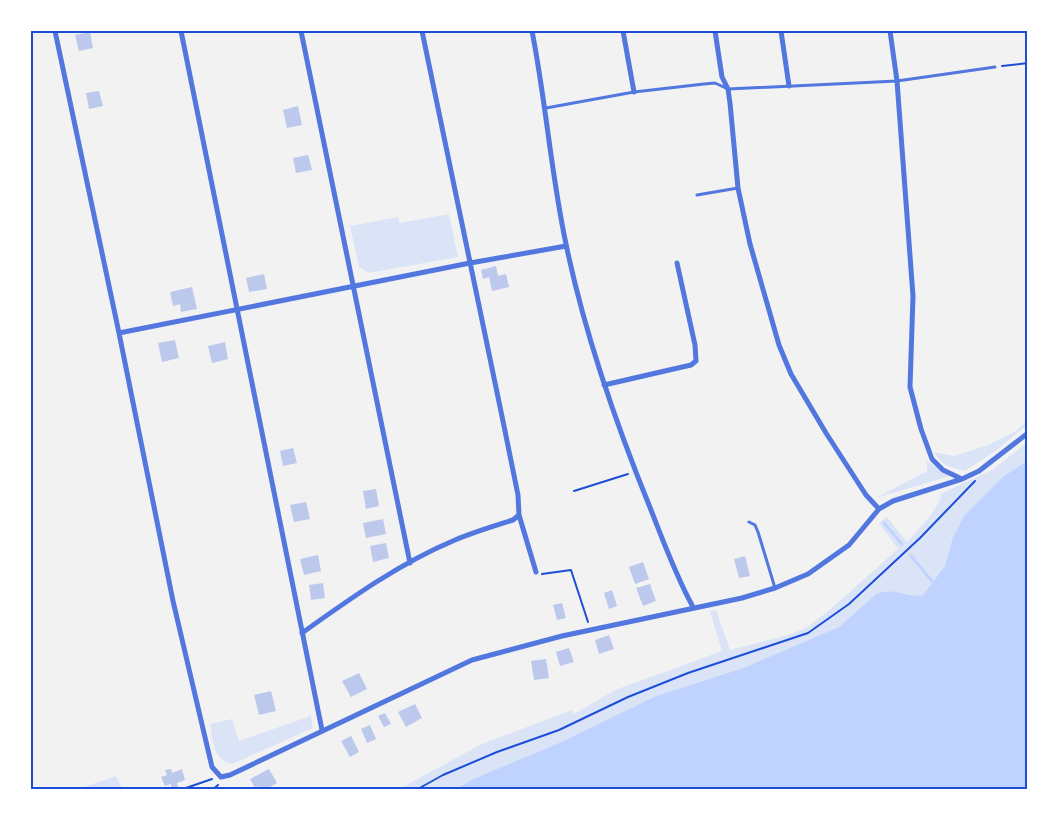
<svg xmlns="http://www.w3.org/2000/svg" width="1059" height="821" font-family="Quicksand,sans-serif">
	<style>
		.green { fill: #dbe4f7 }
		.water { fill: #bfd3fe }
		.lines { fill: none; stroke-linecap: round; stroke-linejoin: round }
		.stream { stroke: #bfd3fe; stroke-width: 3 }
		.building { fill: #bdc9ec }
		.path { stroke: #1d4ed8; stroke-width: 2 }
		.service { stroke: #5277de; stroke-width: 3 }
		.minor { stroke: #5277de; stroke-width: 5 }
		.neatline { fill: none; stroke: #1d4ed8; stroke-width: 2 }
	</style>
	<rect width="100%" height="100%" fill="#f2f2f2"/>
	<!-- green -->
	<path class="green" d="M449,214L458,257L369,273L359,267L350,226L398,217L400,223Z
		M1028,415V424L998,449L965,471C951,468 941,465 934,452L954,456L988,445L1013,433L1023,425Z
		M1028,442V460L1004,476L952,540L945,566L924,595C906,598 893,586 876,594L839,627L743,668L656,696L559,743L473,779L454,790H397L482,744L572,710L574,714L615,690L722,651L710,611L716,610L730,650L788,635L806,628L827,612L898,549L879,523L887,517L907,542L929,518L941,498L940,494L992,470Z
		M927,461L950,476L876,498L927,471Z
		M310,713L313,728L232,764C213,759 213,742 210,724L232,719L239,741L308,717Z
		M116,776L123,790H75Z"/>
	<!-- water -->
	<path class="water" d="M1028,460V790H454L473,779L559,743L656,696L743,668L839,627L876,594C893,586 907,598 923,595L945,566L952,540L964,516L1004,476Z"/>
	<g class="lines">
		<!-- stream -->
		<path class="stream" d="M884,523L902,544
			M911,556L936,586"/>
	</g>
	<!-- building -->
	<path class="building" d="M90,32L93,48L79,51L75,35Z
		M99,91L103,106L89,109L86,93Z
		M298,106L302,125L287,128L283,110Z
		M308,155L312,170L296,173L293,158Z
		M496,266L498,276L506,274L509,287L492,291L489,277L483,279L481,270Z
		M264,274L267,289L249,292L246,278Z
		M192,287L197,309L181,312L180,304L173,306L170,292Z
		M175,340L179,358L162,362L158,343Z
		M225,342L228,359L212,363L208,346Z
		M293,448L297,463L283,466L280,451Z
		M376,489L379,506L366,509L363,491Z
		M306,502L310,519L294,522L290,505Z
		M383,519L386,534L366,538L363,523Z
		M386,543L389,558L373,562L370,546Z
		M318,555L321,571L304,575L300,559Z
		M745,556L750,576L739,578L734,559Z
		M643,562L649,579L635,584L629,567Z
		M323,583L325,598L311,600L309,585Z
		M650,584L656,601L643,606L636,588Z
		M612,590L617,606L609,609L604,593Z
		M562,603L566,618L557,620L553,605Z
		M609,635L614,649L599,654L595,640Z
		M569,648L574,662L560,666L556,652Z
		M546,659L549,678L534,680L531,661Z
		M359,673L367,689L351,697L342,681Z
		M271,691L276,711L259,715L254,695Z
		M415,704L422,718L406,727L398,712Z
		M385,713L391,724L384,727L378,716Z
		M370,725L376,739L367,743L361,729Z
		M351,736L359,752L350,757L341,741Z
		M171,769L172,773L182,769L185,780L177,783L178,787L172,789L171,784L165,786L161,777L167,775L165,770Z
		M269,769L277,783L265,790H262L259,786L255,788L250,779Z"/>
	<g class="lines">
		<!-- path -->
		<path class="path" d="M1002,66L1028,63
			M574,491L628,474
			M542,574L571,570L588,622
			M186,788L212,779
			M212,790L218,785
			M416,790L443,775L497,752L559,730L628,697L688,673L808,633L849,604L920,538L975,481"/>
		<!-- service -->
		<path class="service" d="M546,108L634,92L704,84L715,83L728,89L897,81L995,67
			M697,195L738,188
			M749,522L755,525L758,532L775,588"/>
		<!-- minor -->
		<path class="minor" d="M55,31L119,333L173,601L212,767L221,777L230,775L472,660L562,636L742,598L775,588L808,574L849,545L879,509L893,501L962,479
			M181,31L322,730
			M301,31L410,563
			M422,31L504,426L518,495L519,515L536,572
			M532,31C546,102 551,174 566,244C585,336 616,424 651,510C664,543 676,576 693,607
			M623,31L634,92
			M715,31L722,77L728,89L730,103L738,188L750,244L779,345L791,374L826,433L866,495L879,509
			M781,31L789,86
			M890,31L897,81L913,296L910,387L921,429L932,459L943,470L962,479L979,471L1028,433
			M119,333L470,263L566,246
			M604,385L691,365L696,361L695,345L677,263
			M302,633C351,598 400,563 455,540C474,532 494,526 513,520L519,515"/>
	</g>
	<!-- border -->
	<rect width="1059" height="821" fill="none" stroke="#ffffff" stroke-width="65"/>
	<rect x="32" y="32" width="994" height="756" class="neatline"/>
</svg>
